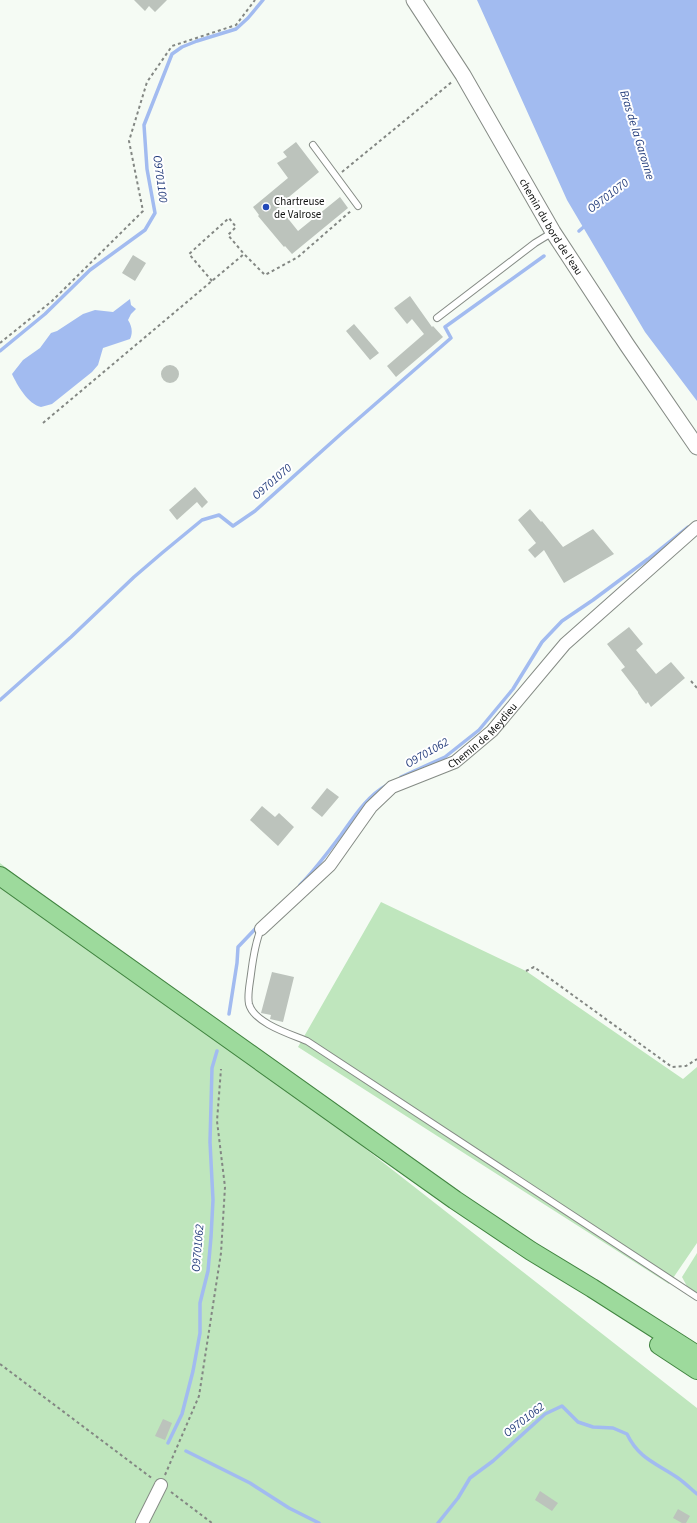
<svg xmlns="http://www.w3.org/2000/svg" width="697" height="1523" font-family="'Source Sans 3',sans-serif">
	<style>
		.green { fill: #bfe6bd }
		.water { fill: #a2bbf0 }
		.lines { fill: none; stroke-linecap: round; stroke-linejoin: round }
		.stream { stroke: #a2bbf0; stroke-width: 3.5 }
		.building { fill: #bcc3bc }
		.service-casing { stroke: #858b85; stroke-width: 8 }
		.minor-casing { stroke: #858b85; stroke-width: 14 }
		.tertiary-casing { stroke: #858b85; stroke-width: 17 }
		.primary-casing { stroke: #418440; stroke-width: 20 }
		.path { stroke: #838783; stroke-width: 2; stroke-dasharray: 3 3; stroke-linecap: butt }
		.service { stroke: #fff; stroke-width: 6 }
		.minor { stroke: #fff; stroke-width: 12 }
		.tertiary { stroke: #fff; stroke-width: 15 }
		.primary { stroke: #9dda9c; stroke-width: 18 }
		.poi-dot { fill: #2249b8; stroke: #fff; stroke-width: 1.5 }
		.labels { text-anchor: middle; dominant-baseline: central; stroke-width: 4; stroke-linejoin: round; paint-order: stroke }
		.poi-label { font-size: 11px; fill: #101210; stroke: #fff; text-anchor: start }
		.street-label { font-size: 11px; fill: #101210; stroke: #fff }
		.water-label { font-size: 12px; font-style: italic; fill: #243d7c; stroke: #fff }
	</style>
	<rect width="100%" height="100%" fill="#f5fbf4"/>
	<!-- green -->
	<path class="green" d="M0,863L697,1408V1523H0Z
		M381,902L526,971L683,1079L697,1067V1243L669,1284L298,1047Z
		M697,1253V1295L689,1290L682,1277Z"/>
	<!-- water -->
	<path class="water" d="M477,0H697V401L645,332L567,200Z
		M130,299L131,305L136,309L131,314L128,320C132,326 133,333 130,339L103,348L98,365L92,372L52,404L41,407C28,404 17,385 12,374L23,360L40,348L51,333L57,331L83,314L95,310L113,312Z"/>
	<g class="lines">
		<!-- stream -->
		<path class="stream" d="M579,231L586,225
			M0,351L45,314L90,270L145,230L155,213L147,169L144,125L172,54L182,47L197,41L236,29L248,18L263,0
			M0,700L71,637L134,577L162,553L202,520L219,515L233,526L255,511L342,433L451,338L445,327L544,256
			M401,777L445,757L479,730L513,689L542,642L562,621L593,600L648,559L688,527
			M300,885C315,870 328,852 341,835C354,817 367,796 387,785
			M229,1014L237,963L238,947L258,926
			M168,1443L182,1414L193,1371L200,1333V1303L208,1271L211,1237L213,1200L210,1142L212,1068L217,1051
			M186,1451L250,1483L289,1508L319,1523
			M438,1523L458,1498L470,1478L493,1461L545,1414L562,1406L578,1422L593,1427L613,1428L627,1434C639,1459 656,1463 678,1478C685,1483 691,1489 697,1494"/>
	</g>
	<!-- building -->
	<path class="building" d="M134,0H167L155,12L149,6L145,11Z
		M296,142L319,172L278,206L298,231L340,197L348,208L292,254L285,246L284,247L258,216L259,215L253,207L288,178L277,163L287,157L283,152Z
		M133,255L146,263L135,281L122,273Z
		M410,296L432,327L433,326L443,337L396,377L387,366L424,334L412,319L407,324L394,308Z
		M354,324L379,353L370,360L346,331Z
		M161 374a9 9 0 1 1 18 0a9 9 0 1 1-18 0Z
		M195,487L208,502L202,508L197,502L177,520L169,510Z
		M530,509L541,522L542,521L563,547L593,529L614,554L564,583L544,550L535,558L528,550L536,543L518,520Z
		M629,627L643,644L636,650L656,674L671,662L685,678L651,707L648,702L646,704L642,699L638,693V692L621,670L625,667L607,644Z
		M327,788L339,797L322,817L311,808Z
		M262,806L275,817L279,813L294,827L278,846L250,820Z
		M272,972L294,977L283,1022L270,1019L271,1015L261,1013Z
		M163,1419L172,1423L165,1440L155,1436Z
		M540,1491L558,1503L552,1511L535,1500Z
		M678,1509L690,1516L686,1523H682L673,1518Z"/>
	<g class="lines">
		<defs>
			<path id="service" d="M313,145L358,206
				M437,318L535,243L553,232
				M261,929C255,943 253,958 251,974C250,983 247,995 249,1004C254,1023 290,1034 307,1041L697,1297"/>
			<g id="minor">
				<path id="s1" d="M261,929L330,865L371,807L392,787L455,762L492,731L565,644L697,527"/>
				<path d="M142,1523L161,1485"/>
			</g>
			<g id="tertiary">
				<path id="s2" d="M414,0L463,75L553,232L627,345L697,447"/>
			</g>
			<path id="primary" d="M0,876L455,1200L531,1251L592,1288L697,1355
				M659,1345L697,1370"/>
		</defs>
		<!-- service casing -->
		<use href="#service" class="service-casing"/>
		<!-- minor casing -->
		<use href="#minor" class="minor-casing"/>
		<!-- tertiary casing -->
		<use href="#tertiary" class="tertiary-casing"/>
		<!-- primary casing -->
		<use href="#primary" class="primary-casing"/>
		<!-- path -->
		<path class="path" d="M342,172L453,81
			M212,281L189,254L229,218L236,227L228,235L244,254
			M0,343L52,301L143,211L129,141L147,82L172,46L236,25L255,0
			M43,423L244,254L265,275L298,257L352,210
			M691,681L697,688
			M526,971L534,967L672,1067L686,1066L697,1059
			M0,1364L153,1479
			M165,1475L199,1396L221,1253L225,1187L217,1121L221,1069
			M171,1492L212,1523"/>
		<!-- service -->
		<use href="#service" class="service"/>
		<!-- minor -->
		<use href="#minor" class="minor"/>
		<!-- tertiary -->
		<use href="#tertiary" class="tertiary"/>
		<!-- primary -->
		<use href="#primary" class="primary"/>
	</g>
	<!-- markers -->
	<circle class="poi-dot" cx="266" cy="207" r="4"/>
	<g class="labels">
		<!-- poi labels -->
		<g class="poi-label">
			<text x="274" y="201">Chartreuse<tspan x="274" dy="13">de Valrose</tspan></text>
		</g>
		<!-- street labels -->
		<g class="street-label">
			<text stroke="none"><textPath href="#s2" startOffset="265">chemin du bord de l'eau</textPath></text>
			<text stroke="none"><textPath href="#s1" startOffset="300">Chemin de Meydieu</textPath></text>
		</g>
		<!-- water labels -->
		<g class="water-label">
			<text transform="translate(637 135) rotate(73)">Bras de la Garonne</text>
			<text transform="translate(160 179) rotate(82)">O9701100</text>
			<text transform="translate(608 196) rotate(-37)">O9701070</text>
			<text transform="translate(272 482) rotate(-41)">O9701070</text>
			<text transform="translate(427 753) rotate(-30)">O9701062</text>
			<text transform="translate(198 1248) rotate(-85)">O9701062</text>
			<text transform="translate(524 1420) rotate(-38)">O9701062</text>
		</g>
	</g>
</svg>
